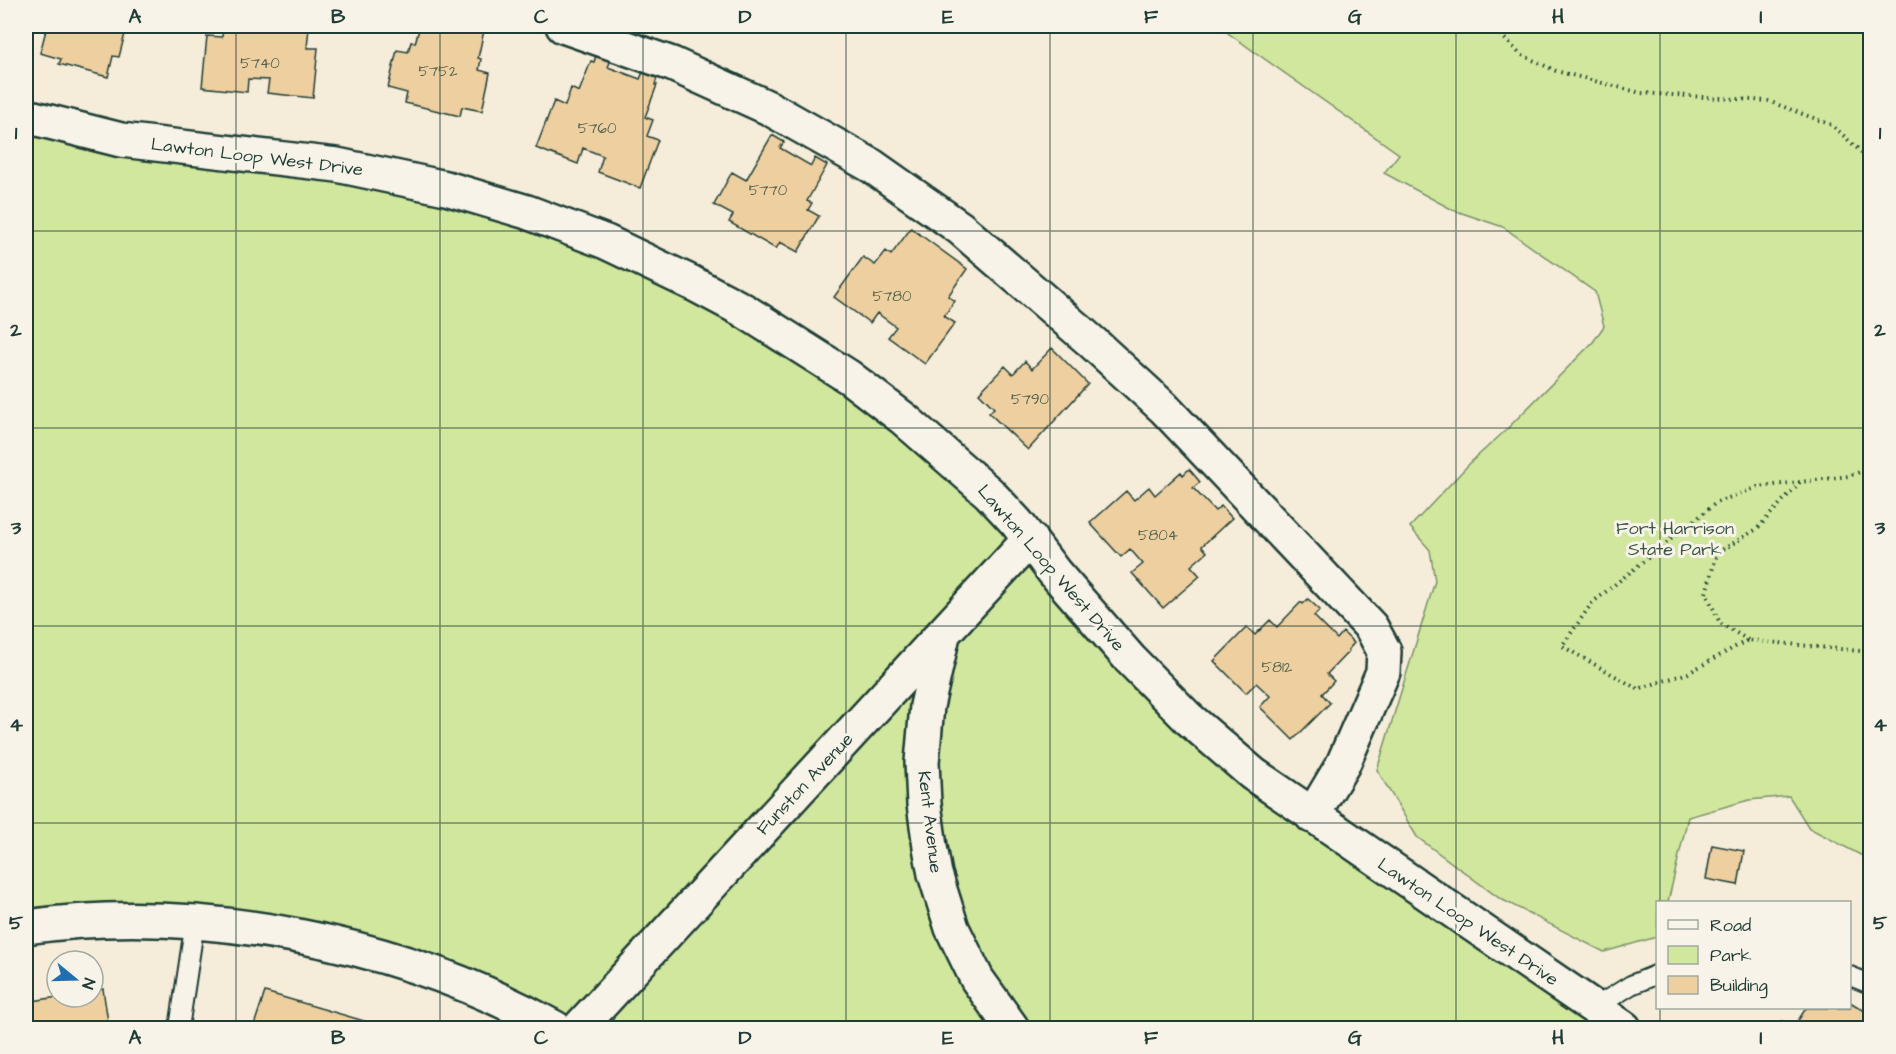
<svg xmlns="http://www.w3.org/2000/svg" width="1896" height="1054" font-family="'Architects Daughter',sans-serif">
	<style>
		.green { fill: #d1e79d; stroke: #789268; stroke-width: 1.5 }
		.building { fill: #edcfa0; stroke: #1f3d34; stroke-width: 1.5 }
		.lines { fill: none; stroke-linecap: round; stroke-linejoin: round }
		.lane-casing { stroke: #1f3d34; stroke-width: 22 }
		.street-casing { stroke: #1f3d34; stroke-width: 38 }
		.path { stroke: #1f3d34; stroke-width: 4; stroke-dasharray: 1.5 4.5; stroke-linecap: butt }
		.lane { stroke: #f7f3e8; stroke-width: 18 }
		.street { stroke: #f7f3e8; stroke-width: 33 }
		.grid { fill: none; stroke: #1f3d34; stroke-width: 1.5; stroke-opacity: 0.55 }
		.labels { text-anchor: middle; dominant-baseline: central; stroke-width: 6; stroke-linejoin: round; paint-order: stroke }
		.number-label { font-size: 15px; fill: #52624f }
		.street-label { font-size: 18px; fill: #1f3d34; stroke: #f7f3e8 }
		.park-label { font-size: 18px; fill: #3a5644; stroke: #f7f3e8 }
		.neatline { fill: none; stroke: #1f3d34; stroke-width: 2 }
		.grid-label { font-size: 20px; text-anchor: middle; font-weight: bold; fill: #1f3d34 }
	</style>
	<rect width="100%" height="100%" fill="#f5ecda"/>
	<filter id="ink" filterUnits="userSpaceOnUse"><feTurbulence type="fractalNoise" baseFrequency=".0167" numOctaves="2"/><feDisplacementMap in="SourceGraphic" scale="12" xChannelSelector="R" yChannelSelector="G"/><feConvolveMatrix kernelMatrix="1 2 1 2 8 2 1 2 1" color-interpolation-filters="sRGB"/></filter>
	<g filter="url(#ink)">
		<!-- green -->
		<path class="green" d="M1218,26H1870V860L1809,828L1789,796L1749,800L1688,817L1668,902H1658L1657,937L1604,952L1499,898L1417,837L1377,770L1435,581L1430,550L1410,527L1472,461L1505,431L1593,342L1604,326L1595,292L1503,227L1453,210L1384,173L1399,154Z
			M26,116L240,152L578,231L904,419L1149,679L1624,1028H555L327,942L26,927Z"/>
		<!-- building -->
		<path class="building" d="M47,26H127L119,57L113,56L108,77L59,64L61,59L40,53Z
			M223,26H300L309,27L307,48H318L313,98L267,93L269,80L248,79L247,92L202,87L207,36L222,37Z
			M420,26H485L478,58L481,59L479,70L490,73L482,111L462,107L460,116L405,103L407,93L388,88L397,50L408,52L411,42L415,43Z
			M596,55L611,60L608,67L640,79L643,72L657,78L655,85H657L645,117L653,120L647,136L658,140L640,188L598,172L603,156L583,148L578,164L536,148L554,101L565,106L571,88L579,92L591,61L594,62Z
			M772,135L784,142L780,148L811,166L815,158L827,165L807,201L812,203L808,210L819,216L798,252L780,242L776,249L729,222L733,215L714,205L732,172L746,180Z
			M911,228L967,269L948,296L955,301L944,316L955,323L925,364L888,337L896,327L877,313L870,323L834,297L863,257L875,265L886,251L891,255Z
			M1052,348L1088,384L1028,450L989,413L994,408L979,393L1005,366L1013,374L1025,361L1032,369Z
			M1189,469L1200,482L1193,488L1215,511L1221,506L1232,518L1202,546L1207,552L1191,566L1200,576L1163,608L1132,573L1143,564L1130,549L1121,557L1090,523L1126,491L1134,500L1149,487L1155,495L1181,472L1183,475Z
			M1308,599L1320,610L1314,616L1337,639L1343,632L1354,643L1348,650L1349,651L1327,674L1334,681L1322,694L1330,703L1293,740L1260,707L1270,696L1256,683L1246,693L1214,661L1247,627L1255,635L1270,620L1277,627L1301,602L1303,604Z
			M1712,845L1744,851L1738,885L1706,879Z
			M103,989L109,1028H26V1002L58,997H93V991Z
			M265,992L388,1028H253Z
			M1850,1002L1870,1014L1862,1028H1777L1782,1021L1794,1027L1806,1008H1850Z"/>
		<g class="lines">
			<defs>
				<path id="lane" d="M1850,976L1870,984
					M1594,1008L1631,985L1658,974
					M179,1028L195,922"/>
				<path id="street" d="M563,26L672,64L769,108L872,166L960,228L1093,343L1164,408L1371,627L1384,651L1383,672L1343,764L1312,816
					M26,116L121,140L337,165L446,188L527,212L606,242L692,283L743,310L849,377L904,419L989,493L1017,523L1054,572L1130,659L1188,718L1253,774L1624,1028
					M943,635L927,706L922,762L924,804L930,847L935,874L952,928L977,979L1012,1028
					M26,927C199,902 402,942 555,1028
					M579,1028L1030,539"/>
			</defs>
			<!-- lane casing -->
			<use href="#lane" class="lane-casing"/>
			<!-- street casing -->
			<use href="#street" class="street-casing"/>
			<!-- path -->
			<path class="path" d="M1492,26L1520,54L1556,71L1641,93L1768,101L1832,125L1870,160
				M1870,468L1849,476L1758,487L1717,502L1592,603L1562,646L1638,689L1688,673L1748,640L1870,652
				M1748,640L1720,623L1706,593L1717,553L1757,529L1800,482"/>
			<!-- lane -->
			<use href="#lane" class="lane"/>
			<!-- street -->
			<use href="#street" class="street"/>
		</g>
	</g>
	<!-- grid -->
	<path class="grid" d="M236,26V1028M440,26V1028M643,26V1028M846,26V1028M1050,26V1028M1253,26V1028M1456,26V1028M1660,26V902M26,231H1870M26,428H1870M26,626H1870M26,823H1870M1660,1008V1028"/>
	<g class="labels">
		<!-- number labels -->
		<g class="number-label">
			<text x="260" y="63">5740</text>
			<text x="438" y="71">5752</text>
			<text x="597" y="128">5760</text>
			<text x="768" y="190">5770</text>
			<text x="892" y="296">5780</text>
			<text x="1030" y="399">5790</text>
			<text x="1158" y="535">5804</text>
			<text x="1277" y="667">5812</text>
		</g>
		<!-- street labels -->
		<g class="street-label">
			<text transform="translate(257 157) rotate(7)">Lawton Loop West Drive</text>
			<text transform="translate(1051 568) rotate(49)">Lawton Loop West Drive</text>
			<text transform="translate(805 784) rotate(-47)">Funston Avenue</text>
			<text transform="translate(930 822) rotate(83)">Kent Avenue</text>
			<text transform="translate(1468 922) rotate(34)">Lawton Loop West Drive</text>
		</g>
		<!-- park labels -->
		<g class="park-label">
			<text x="1675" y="528">Fort Harrison<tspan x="1675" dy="21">State Park</tspan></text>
		</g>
	</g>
	<!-- margin -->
	<rect width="1896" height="1054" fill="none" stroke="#f7f3e8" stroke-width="66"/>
	<!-- legend -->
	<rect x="1656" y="901" width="195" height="108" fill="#f7f3e8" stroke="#a1aaa0" stroke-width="1.5"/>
	<rect x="1668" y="920" width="30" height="9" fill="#f7f3e8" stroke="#a1aaa0" stroke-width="1.5"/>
	<text x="1710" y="931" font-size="18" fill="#1f3d34">Road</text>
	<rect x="1668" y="946" width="30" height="18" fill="#d1e79d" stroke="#a1aaa0" stroke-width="1.5"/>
	<text x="1710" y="961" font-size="18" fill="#1f3d34">Park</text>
	<rect x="1668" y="976" width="30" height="18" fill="#edcfa0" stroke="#a1aaa0" stroke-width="1.5"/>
	<text x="1710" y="991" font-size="18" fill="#1f3d34">Building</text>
	<!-- north arrow -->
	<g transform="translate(75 979) rotate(109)"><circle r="28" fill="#f7f3e8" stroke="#a1aaa0" stroke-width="1.5"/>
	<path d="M0-4.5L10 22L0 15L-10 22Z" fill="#1f6fb2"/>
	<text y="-9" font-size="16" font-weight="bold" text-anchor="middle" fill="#1f3d34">N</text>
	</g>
	<rect x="33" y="33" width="1830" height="988" class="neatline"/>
	<g class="grid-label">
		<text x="135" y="23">A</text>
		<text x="338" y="23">B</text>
		<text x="541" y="23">C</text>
		<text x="745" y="23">D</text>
		<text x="948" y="23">E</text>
		<text x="1151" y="23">F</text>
		<text x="1355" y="23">G</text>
		<text x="1558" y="23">H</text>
		<text x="1761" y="23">I</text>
		<text x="16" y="139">1</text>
		<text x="1880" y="139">1</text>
		<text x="16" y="336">2</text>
		<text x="1880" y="336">2</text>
		<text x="16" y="534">3</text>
		<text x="1880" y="534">3</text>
		<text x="16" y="731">4</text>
		<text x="1880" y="731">4</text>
		<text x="16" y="929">5</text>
		<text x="1880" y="929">5</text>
		<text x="135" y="1044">A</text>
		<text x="338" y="1044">B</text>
		<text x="541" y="1044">C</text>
		<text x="745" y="1044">D</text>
		<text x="948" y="1044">E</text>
		<text x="1151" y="1044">F</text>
		<text x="1355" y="1044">G</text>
		<text x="1558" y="1044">H</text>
		<text x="1761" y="1044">I</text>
	</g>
</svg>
